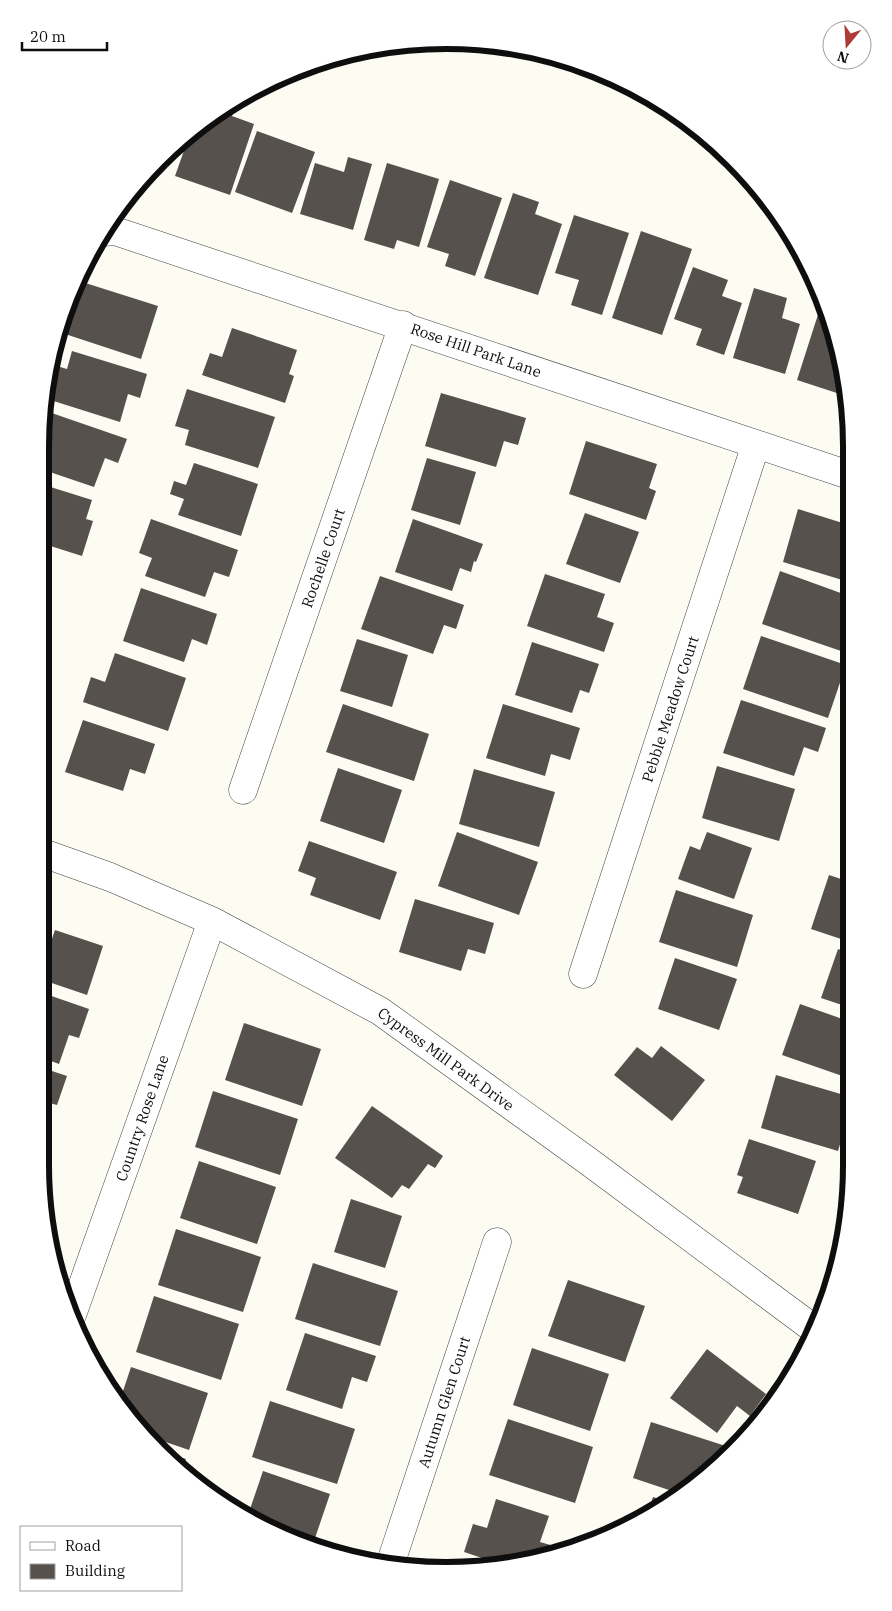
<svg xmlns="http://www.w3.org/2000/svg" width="892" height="1611" font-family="'IBM Plex Serif',serif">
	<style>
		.building { fill: #56514c }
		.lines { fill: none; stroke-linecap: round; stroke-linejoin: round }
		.street-casing { stroke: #414141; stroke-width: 29 }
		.street { stroke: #fff; stroke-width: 28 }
		.labels { text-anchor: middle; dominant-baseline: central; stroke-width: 5; stroke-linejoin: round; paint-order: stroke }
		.street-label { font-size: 15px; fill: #0e0e0e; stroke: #fff }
		.rim { fill: none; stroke: #0e0e0e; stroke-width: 6 }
	</style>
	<rect width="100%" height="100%" fill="#fdfcf2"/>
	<!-- building -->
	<path class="building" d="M233,102L237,104L232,116L254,124L230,195L175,176L191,131L199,124Z
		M257,131L315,152L292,213L235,192Z
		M168,152L161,173L151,169Z
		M348,157L372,164L353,230L300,214L315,163L344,172Z
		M387,163L439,179L419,247L397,240L394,249L364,240Z
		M450,180L502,198L475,276L445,266L449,254L427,247Z
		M513,193L539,202L535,214L562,224L538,295L484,278Z
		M574,215L629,233L602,315L571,305L579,280L555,273Z
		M641,231L692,249L662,335L612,318Z
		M693,267L728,280L722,296L742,303L724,355L696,345L702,329L674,319Z
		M79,281L158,306L141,359L59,332Z
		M754,288L787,298L782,318L800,324L785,374L733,358Z
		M822,302L824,303L830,315L849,397L797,380Z
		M232,328L297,350L289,374L294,376L285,403L202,375L210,353L222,357Z
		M72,351L147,374L140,398L128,394L120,422L44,398L50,364L67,369Z
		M187,389L275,417L258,468L185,445L189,430L175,426Z
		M441,393L526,418L518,445L504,441L496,467L425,446Z
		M43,410L127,439L118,463L105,458L94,487L41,469V420Z
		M586,441L657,464L649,488L656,491L646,520L569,494Z
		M427,458L476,472L460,525L411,510Z
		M194,463L258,484L241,536L178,515L184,499L170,494L174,481L186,485Z
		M41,484L92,500L86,519L93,521L82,556L41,543Z
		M798,509L849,525V582L783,562Z
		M585,513L639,532L620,583L566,564Z
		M151,519L238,550L229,577L214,572L205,597L145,576L152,558L139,553Z
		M413,519L483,544L476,562L474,561L471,572L460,568L452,591L395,572Z
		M41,558L49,561L41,583Z
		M780,571L849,596V626L841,651L762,624Z
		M545,574L605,594L597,617L614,623L604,652L527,626Z
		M380,576L464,605L456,629L444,625L433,654L361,629Z
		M141,588L217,614L207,645L192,639L184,662L123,641Z
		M761,636L846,665L828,718L743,689Z
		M357,639L408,655L392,707L340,691Z
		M532,642L599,664L589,693L580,690L572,713L515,695Z
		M115,653L186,678L168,731L83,702L91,677L105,682Z
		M741,700L826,728L818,752L804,747L794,776L723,753Z
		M343,704L429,734L414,781L326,752Z
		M503,704L580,728L570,760L551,754L545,776L486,758Z
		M83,720L155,744L145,774L130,769L123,791L65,772Z
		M717,766L795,789L779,841L702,818Z
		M338,768L402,790L384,843L320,821Z
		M474,769L555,792L539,847L459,824Z
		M457,832L538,862L519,915L438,886Z
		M707,832L752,848L734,899L678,879L690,846L700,850Z
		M309,841L397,872L380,920L310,895L316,878L298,871Z
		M829,875L850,882V942L811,929Z
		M676,890L753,915L737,967L659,942Z
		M415,899L494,923L485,954L468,949L461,971L399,952Z
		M55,930L103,946L87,995L40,979V973Z
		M838,949L850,953L851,1008L821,998Z
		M675,958L737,979L719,1030L658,1009Z
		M40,992L89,1009L79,1038L69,1035L59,1064L40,1057Z
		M800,1004L851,1022V1079L782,1055Z
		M244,1023L321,1049L302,1106L225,1080Z
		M661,1046L705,1080L672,1121L614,1075L637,1047L652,1058Z
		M40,1067L67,1076L57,1105L42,1101L40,1105Z
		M776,1075L851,1097V1108L838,1151L761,1128Z
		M213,1091L298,1119L280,1175L195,1147Z
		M372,1106L443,1156L435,1168L428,1164L409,1189L402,1185L392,1198L335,1158Z
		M749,1139L816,1161L798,1214L737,1193L743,1177L737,1175Z
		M199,1161L276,1187L257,1244L180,1218Z
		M351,1199L402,1216L385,1268L334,1252Z
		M176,1229L261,1257L243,1312L158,1285Z
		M313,1263L398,1291L380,1346L295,1319Z
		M568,1280L645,1306L625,1362L548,1336Z
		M154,1296L239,1324L221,1380L136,1352Z
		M305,1333L376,1356L367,1382L352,1377L342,1409L286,1390Z
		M532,1348L609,1374L590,1431L513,1405Z
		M707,1349L766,1394L750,1416L737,1406L717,1433L670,1398Z
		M131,1367L208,1393L189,1450L151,1437L124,1412L119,1403Z
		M270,1401L355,1429L337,1484L252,1457Z
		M508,1419L593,1447L575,1503L489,1475Z
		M651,1422L732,1448L714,1470L678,1493L633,1478Z
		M167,1453L186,1459L183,1468Z
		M263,1471L330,1494L313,1544L248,1515Z
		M653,1497L665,1501L648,1511Z
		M496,1499L549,1516L540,1542L554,1546L552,1551L500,1564L464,1552L473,1524L487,1528Z
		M464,1563L480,1568L473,1570L462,1569Z"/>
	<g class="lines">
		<defs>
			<path id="street" d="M103,232L115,231L849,475
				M243,790L403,325
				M40,852L110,877L212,921L380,1011L588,1161L814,1329
				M583,974L756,444
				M72,1315L212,921
				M391,1562L497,1242"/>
		</defs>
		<!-- street casing -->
		<use href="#street" class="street-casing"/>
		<!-- street -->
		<use href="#street" class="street"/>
	</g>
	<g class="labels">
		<!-- street labels -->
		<g class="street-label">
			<text transform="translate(476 350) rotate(19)">Rose Hill Park Lane</text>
			<text transform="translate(323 558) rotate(-71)">Rochelle Court</text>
			<text transform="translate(670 709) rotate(-72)">Pebble Meadow Court</text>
			<text transform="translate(446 1059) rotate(36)">Cypress Mill Park Drive</text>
			<text transform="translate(142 1118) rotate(-71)">Country Rose Lane</text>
			<text transform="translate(444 1402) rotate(-72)">Autumn Glen Court</text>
		</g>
	</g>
	<!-- crop -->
	<path d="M0 0H892V1611H0ZM446 49H446A397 397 0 0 1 843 446V1165A397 397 0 0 1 446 1562H446A397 397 0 0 1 49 1165V446A397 397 0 0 1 446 49Z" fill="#fff" fill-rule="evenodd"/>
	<path class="rim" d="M446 49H446A397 397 0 0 1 843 446V1165A397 397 0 0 1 446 1562H446A397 397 0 0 1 49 1165V446A397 397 0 0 1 446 49Z"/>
	<!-- legend -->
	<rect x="20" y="1526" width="162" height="65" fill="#ffffff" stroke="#9f9f9f"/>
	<rect x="30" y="1542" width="25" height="8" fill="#ffffff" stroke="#9f9f9f"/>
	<text x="65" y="1551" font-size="15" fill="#0e0e0e">Road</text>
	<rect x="30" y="1564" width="25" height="15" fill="#56514c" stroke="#9f9f9f"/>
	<text x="65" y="1576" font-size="15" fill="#0e0e0e">Building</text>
	<!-- north arrow -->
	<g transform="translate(847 45) rotate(198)"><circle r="24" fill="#ffffff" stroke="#9f9f9f"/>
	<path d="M0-4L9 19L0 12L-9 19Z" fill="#ad3c38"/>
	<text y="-8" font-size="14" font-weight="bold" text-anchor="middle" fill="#0e0e0e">N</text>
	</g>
	<!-- scale -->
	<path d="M22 42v8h85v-8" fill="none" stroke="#0e0e0e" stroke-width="2.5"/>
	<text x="30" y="42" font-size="15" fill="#0e0e0e" stroke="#ffffff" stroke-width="4" paint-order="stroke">20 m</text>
</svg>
